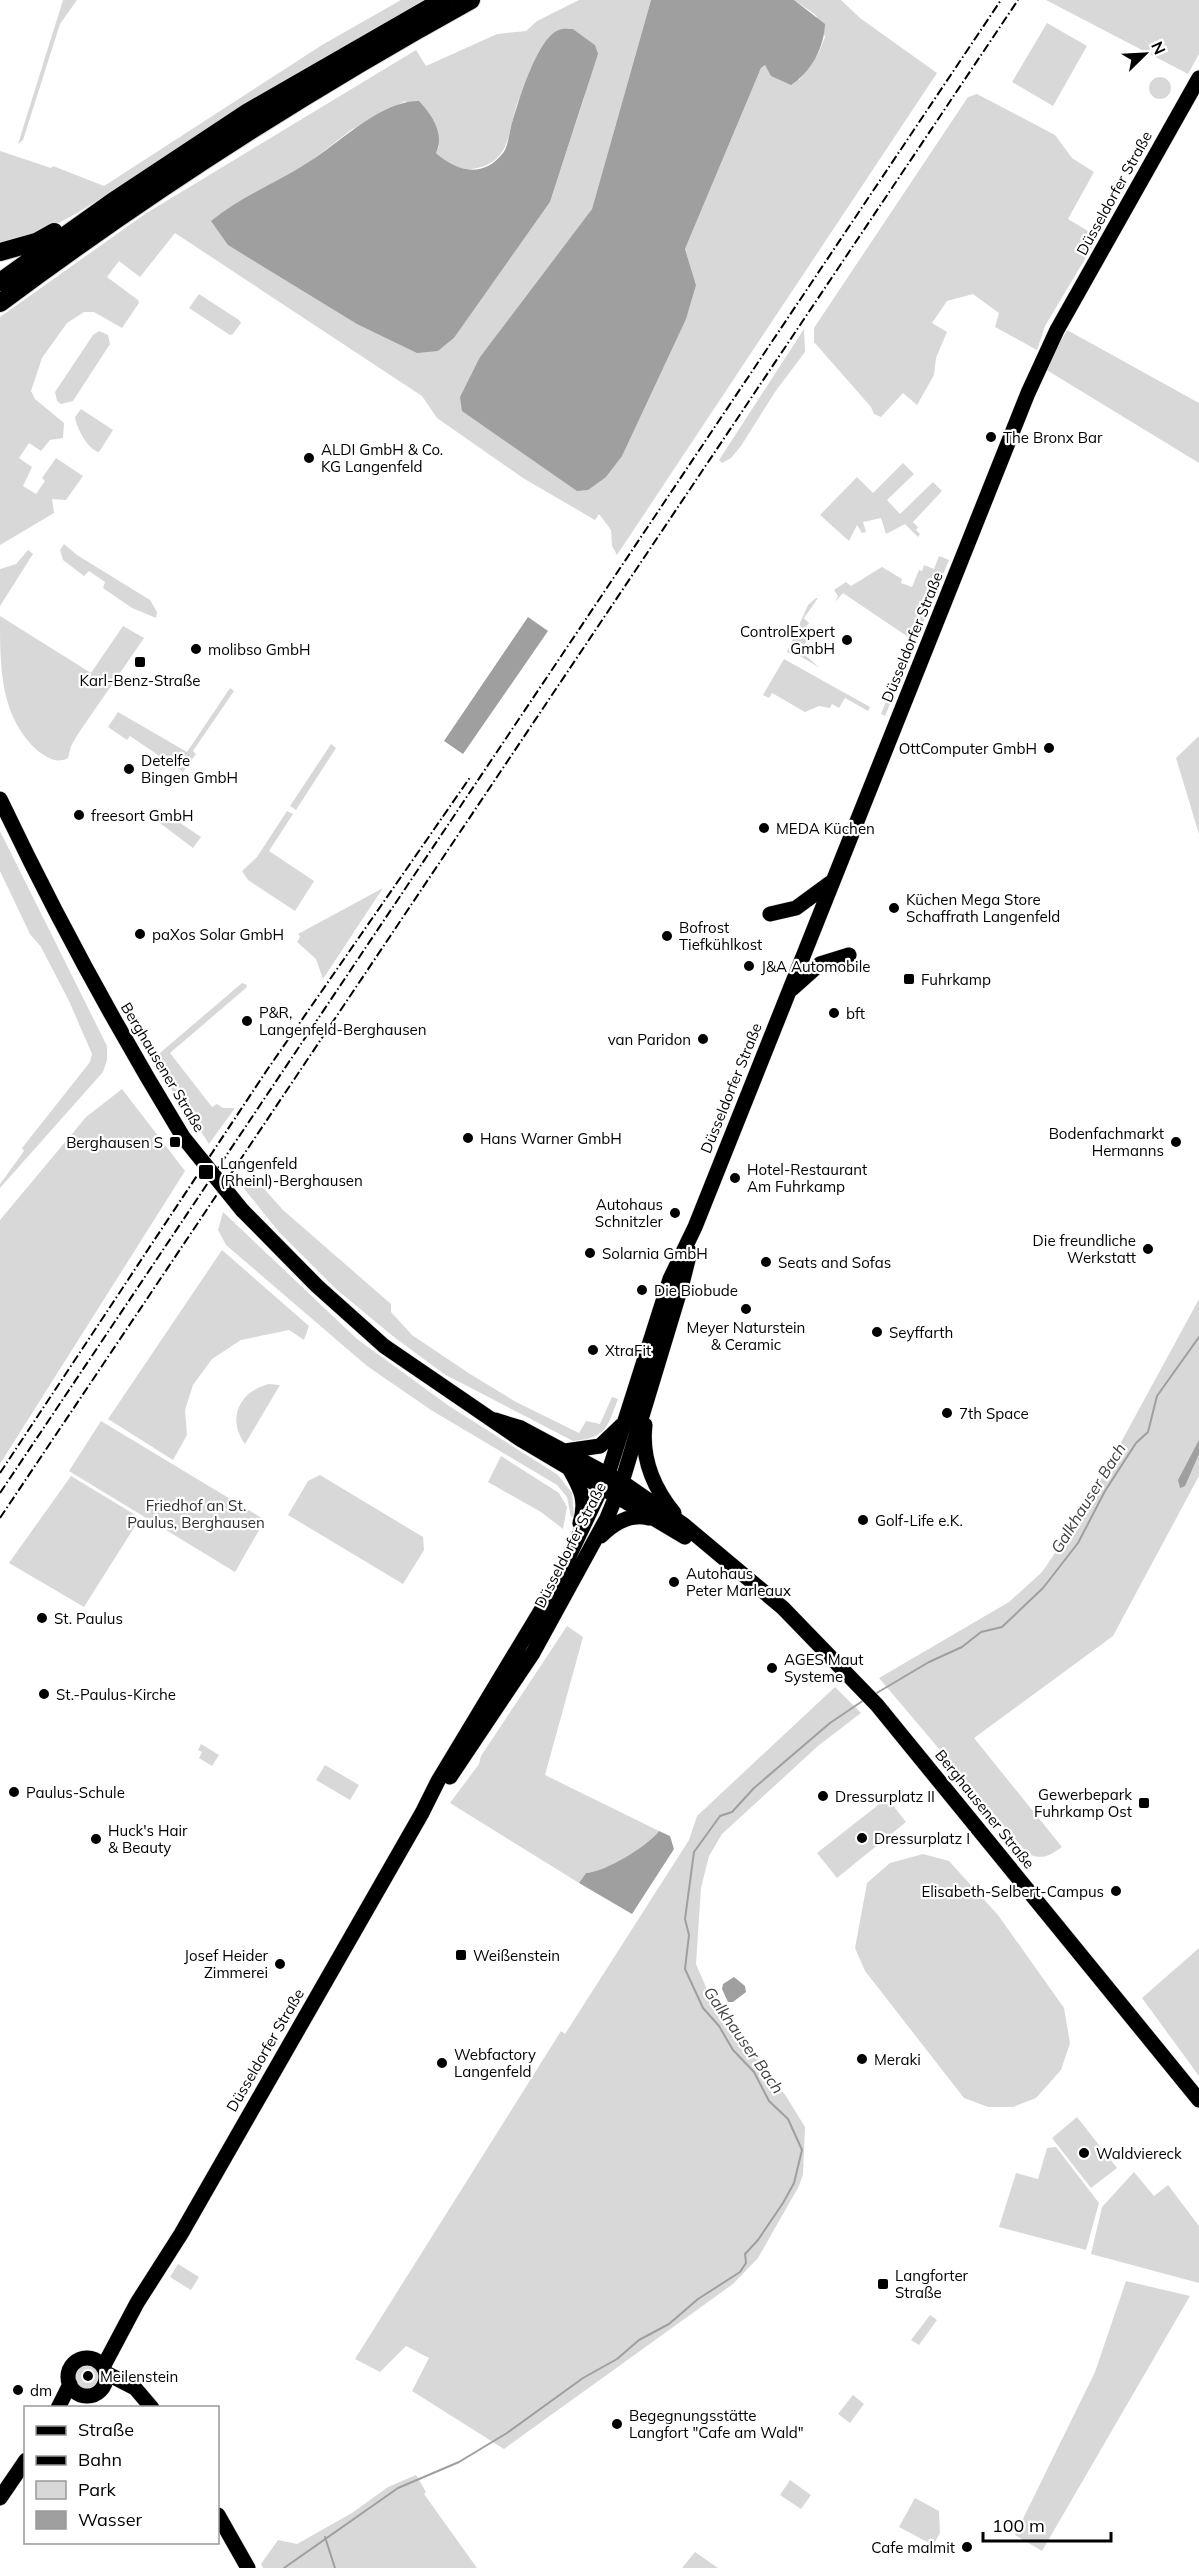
<svg xmlns="http://www.w3.org/2000/svg" width="1199" height="2568" font-family="Mulish,sans-serif">
	<style>
		.green { fill: #d8d8d8; fill-rule: evenodd }
		.water { fill: #9f9f9f }
		.lines { fill: none; stroke-linecap: round; stroke-linejoin: round }
		.stream { stroke: #9f9f9f; stroke-width: 2 }
		.major-casing { stroke: #dbdbdb; stroke-width: 16 }
		.highway-casing { stroke: #dbdbdb; stroke-width: 20 }
		.major { stroke: #000; stroke-width: 15 }
		.highway { stroke: #000; stroke-width: 18 }
		.rail { stroke: #000; stroke-width: 2; stroke-dasharray: 9 3 1.5 3; stroke-linecap: butt }
		.major-bridge-casing { stroke: #dbdbdb; stroke-width: 16; stroke-linecap: butt }
		.major-bridge { stroke: #000; stroke-width: 15 }
		.poi-dot { fill: #000; stroke: #fff; stroke-width: 2 }
		.labels { text-anchor: middle; dominant-baseline: central; stroke-width: 4.5; stroke-linejoin: round; paint-order: stroke }
		.street-label { font-size: 15px; fill: #000; stroke: #fff }
		.poi-label { font-size: 15px; fill: #000; stroke: #fff; text-anchor: start }
		.park-label { font-size: 15px; fill: #2f2f2f; stroke: #fff }
		.water-label { font-size: 16px; font-style: italic; fill: #404040; stroke: #fff }
	</style>
	<rect width="100%" height="100%" fill="#fff"/>
	<!-- green -->
	<path class="green" d="M63,0H77L60,24L23,140L18,144Z
		M401,0H425L318,61L77,213L42,232L0,244V151L51,168L53,166L104,186L322,45Z
		M579,0H651L592,209L480,357L696,285L685,249L761,68L765,65L769,69L799,80L819,52L825,37L816,15L794,0H841L860,18L937,73L617,555L612,546L611,530L599,514L595,520L523,478L437,418L422,396L175,233L140,277L119,261L107,277L138,300L139,303L122,328L94,312H84L67,323L42,358L31,391L35,399L64,423L63,438L50,440L41,451L29,443L19,458L32,467L23,486L36,494L45,481L42,478L56,458L83,476L66,500L52,499L54,513L0,545V317L145,214L416,50L426,66L497,34L526,31L537,21ZM573,29L595,45L584,98L550,202L454,338L438,351L228,245L315,158L351,130L405,101L439,146L436,153C450,165 461,173 481,167C515,157 507,121 521,95C532,73 557,49 573,29Z
		M1046,0H1199V54L1188,74Z
		M1047,23L1087,46L1053,106L1012,82Z
		M1149 88a11 11 0 1 1 22 0a11 11 0 1 1-22 0Z
		M977,94L1055,135L1072,158L1094,172L1068,219L1098,237L1045,326L1037,350L995,327L999,313L973,294L947,301L932,323L947,332L936,358L934,375L917,405L903,393L881,417L874,414L871,407L814,342V328L968,97Z
		M199,294L239,320L241,323L233,334L230,335L189,308Z
		M804,329L805,352L775,392L741,446L731,458L722,463L719,460Z
		M1067,330L1199,403V463L1045,369Z
		M99,331L108,335L110,344L73,401L61,404L57,401L55,392L93,335Z
		M81,409L113,430L99,452C88,450 76,427 75,417Z
		M903,463L914,474L887,500L900,514L933,482L942,491L913,522L918,527L916,530L920,534L918,537L905,524L886,534L881,518L863,522L866,532L862,533L857,525L849,541L820,515L857,477L873,493Z
		M64,544L77,555L150,600L157,612L156,618L132,608L103,588L105,582L89,571L84,576L63,560L60,550Z
		M28,550L33,554L0,606V569L16,564Z
		M939,556L949,560L885,716L881,714L911,639L843,593L835,602L838,596L834,590L846,582L851,586L882,567L902,579L901,583L912,587L919,570L922,571L924,565L934,569Z
		M816,598H818L804,618L809,623L804,630L811,635L800,651L820,668L795,653L793,655L787,652L808,605Z
		M0,616L91,673L123,626L144,638L78,734L71,746L68,758C56,764 49,758 39,752C0,718 0,669 0,616Z
		M784,659L870,707L868,711L845,698L839,708L832,704L830,708L819,706L805,712L772,693L769,698L763,695Z
		M230,688L234,691L193,751L196,754L183,772L130,736L127,740L108,727L118,712L187,752Z
		M1199,736V834L1176,758Z
		M331,744L336,748L296,810L290,806Z
		M158,808L201,837L193,848L152,817Z
		M287,811L293,814L269,851L314,881L295,911L248,880L242,871L257,857Z
		M0,831L107,1046V1060L103,1072L0,1188V1184L24,1151L22,1148L90,1062L92,1054L69,1001L41,947L30,934L0,871Z
		M383,888L323,979L316,959L297,942L300,937L298,934Z
		M242,983L247,985L246,988L170,1053L212,1107L217,1104L223,1108H235L209,1144L184,1105L158,1073L154,1058Z
		M122,1089L185,1171L0,1464V1220L86,1117Z
		M251,1174L283,1210L391,1304V1312L412,1335L470,1374L516,1402L579,1433L586,1421L600,1424L612,1397L618,1399C607,1428 606,1438 573,1441L444,1374L394,1337L336,1289L279,1232L242,1186Z
		M223,1212L357,1339L449,1406L558,1475L572,1493L574,1516L571,1517L567,1497L557,1485L431,1410L367,1366L226,1245L218,1230Z
		M222,1250L309,1326L304,1340L289,1330L241,1340L212,1359L193,1385L185,1410L187,1435L173,1460L108,1419Z
		M1199,1299V1476L1113,1636L974,1738L1062,1847C1049,1856 1043,1860 1028,1854L879,1678L1009,1602L1042,1572L1082,1514Z
		M269,1384L280,1385L245,1444C226,1418 240,1391 269,1384Z
		M101,1421L265,1520L235,1572L69,1471Z
		M501,1456L559,1493L567,1507L563,1529L541,1512L488,1482Z
		M320,1475L423,1537L424,1550L403,1584L288,1515L308,1481Z
		M71,1476L137,1516V1523L84,1607L9,1563Z
		M567,1626L583,1637L545,1775L659,1831C648,1846 605,1872 586,1873L579,1883L450,1803L479,1764L481,1756Z
		M835,1687L861,1713L818,1746L722,1834L709,1856L701,1888L696,1964L709,1994L786,2096L805,2127L803,2174L799,2186L758,2258L733,2284L504,2449L412,2391L429,2358L406,2346L380,2372L355,2359L561,2031L565,2034L689,1840L697,1816Z
		M201,1744L219,1755L212,1766L199,1758L202,1752L198,1750Z
		M325,1765L359,1785L350,1800L316,1780Z
		M887,1798L906,1822L837,1878L817,1853Z
		M923,1854L949,1861L998,1915L1064,2008L1070,2043L1061,2070L1036,2098L1013,2107H988L964,2098L865,1971L855,1948L867,1883L890,1863Z
		M1199,1948V2076L1142,1998Z
		M1077,2117L1117,2168L1091,2188L1052,2138Z
		M1056,2147L1099,2203L1086,2250L999,2227L1016,2173L1038,2179L1047,2148Z
		M1134,2172L1154,2196L1168,2185L1199,2226V2283L1091,2254L1102,2207Z
		M178,2264L199,2277L191,2290L170,2277Z
		M1126,2281L1190,2296L1042,2551L1015,2535L1095,2372Z
		M930,2315L937,2320L919,2345L911,2340Z
		M74 2377a14 14 0 1 1 28 0a14 14 0 1 1-28 0Z
		M853,2395L864,2404L850,2423L838,2414Z
		M416,2475L426,2492L424,2494L477,2568H263L261,2564L278,2540L297,2544L352,2513L388,2487Z
		M790,2480L811,2495L801,2509L780,2495Z
		M915,2498L939,2511L940,2533L933,2545L899,2527Z
		M695,2552L718,2568H682Z"/>
	<!-- water -->
	<path class="water" d="M651,0H794L825,24C824,48 811,72 791,85L771,76L765,65L761,68L685,249L696,285L686,319L622,456L606,477L588,490L577,491L462,411L460,397L480,357L592,209Z
		M573,29L595,45L598,54L550,202L454,338L438,351L417,353L357,324L228,245L211,221C243,195 281,181 315,158C343,139 384,100 419,101C432,115 445,134 436,153C456,171 483,179 503,153C508,147 509,134 511,127C517,106 537,37 559,30C563,28 568,29 573,29Z
		M528,617L548,631L463,754L444,741Z
		M1199,1440V1454L1185,1486L1180,1488L1178,1480Z
		M659,1831L670,1836L674,1849L632,1914L579,1883L586,1873C605,1872 648,1846 659,1831Z
		M734,1977L745,1986L746,1992L733,2002H728L722,1989L723,1984Z"/>
	<g class="lines">
		<!-- stream -->
		<path class="stream" d="M875,1694L929,1662L962,1647L981,1632L1002,1627L1043,1588L1078,1543L1105,1491L1136,1443L1148,1432L1157,1396L1199,1337
			M325,2537L335,2568
			M284,2568L398,2488L459,2462L507,2433L583,2378L617,2359L639,2340L669,2324L698,2299L740,2272L746,2263L745,2254L758,2240L783,2203L794,2183L802,2150L788,2119L769,2101L754,2072L733,2050L719,2026L703,2008L685,1969L689,1935L685,1919L694,1852L720,1816L732,1812L754,1788L830,1723L864,1700"/>
		<defs>
			<path id="major" d="M0,799C55,915 116,1027 183,1137
				M770,914L796,908L830,883
				M792,989L820,964L849,955
				M242,1210L317,1286L384,1346L520,1439L685,1537
				M495,1420L521,1428L622,1482L684,1525L783,1608L877,1705L1199,2100
				M645,1425C641,1459 653,1487 674,1513
				M565,1451L600,1446L622,1425
				M570,1470C581,1489 587,1501 580,1523
				M601,1536C614,1523 630,1513 649,1518
				M450,1777L533,1653L607,1518L622,1482L682,1284L690,1252
				M68 2377a19 19 0 1 1 38 0a19 19 0 1 1-38 0Z
				M103,2367L137,2303L181,2234L422,1813L438,1781L552,1592L608,1474L670,1279L695,1227L1028,393L1057,330L1199,78
				M106,2373L135,2388L152,2408
				M58,2408L70,2384
				M0,2498L26,2460
				M218,2515L248,2568"/>
			<path id="highway" d="M0,252L36,242L54,232
				M0,282L112,202L248,112L443,0
				M0,303C149,192 308,90 471,0"/>
		</defs>
		<!-- major casing -->
		<use href="#major" class="major-casing"/>
		<!-- highway casing -->
		<use href="#highway" class="highway-casing"/>
		<!-- major -->
		<use href="#major" class="major"/>
		<!-- highway -->
		<use href="#highway" class="highway"/>
		<!-- rail -->
		<path class="rail" d="M0,1473L267,1070L471,776
			M0,1493L1001,0
			M0,1518L1018,0"/>
		<defs>
			<path id="major-bridge" d="M183,1137L242,1210"/>
		</defs>
		<!-- major-bridge casing -->
		<use href="#major-bridge" class="major-bridge-casing"/>
		<!-- major-bridge -->
		<use href="#major-bridge" class="major-bridge"/>
	</g>
	<!-- markers -->
	<g class="poi-dot">
		<circle cx="991" cy="437" r="6"/>
		<circle cx="309" cy="458" r="6"/>
		<circle cx="847" cy="640" r="6"/>
		<circle cx="196" cy="649" r="6"/>
		<rect x="134" y="656" width="12" height="12" rx="3"/>
		<circle cx="1049" cy="748" r="6"/>
		<circle cx="129" cy="769" r="6"/>
		<circle cx="79" cy="815" r="6"/>
		<circle cx="764" cy="828" r="6"/>
		<circle cx="894" cy="908" r="6"/>
		<circle cx="140" cy="934" r="6"/>
		<circle cx="667" cy="936" r="6"/>
		<circle cx="749" cy="966" r="6"/>
		<rect x="903" y="973" width="12" height="12" rx="3"/>
		<circle cx="834" cy="1013" r="6"/>
		<circle cx="247" cy="1021" r="6"/>
		<circle cx="703" cy="1039" r="6"/>
		<circle cx="468" cy="1138" r="6"/>
		<rect x="169" y="1136" width="12" height="12" rx="3"/>
		<circle cx="1176" cy="1142" r="6"/>
		<rect x="198" y="1164" width="16" height="16" rx="3"/>
		<circle cx="735" cy="1178" r="6"/>
		<circle cx="675" cy="1213" r="6"/>
		<circle cx="1148" cy="1249" r="6"/>
		<circle cx="590" cy="1253" r="6"/>
		<circle cx="766" cy="1262" r="6"/>
		<circle cx="642" cy="1290" r="6"/>
		<circle cx="746" cy="1309" r="6"/>
		<circle cx="877" cy="1332" r="6"/>
		<circle cx="593" cy="1350" r="6"/>
		<circle cx="947" cy="1413" r="6"/>
		<circle cx="863" cy="1520" r="6"/>
		<circle cx="674" cy="1582" r="6"/>
		<circle cx="42" cy="1618" r="6"/>
		<circle cx="772" cy="1668" r="6"/>
		<circle cx="44" cy="1694" r="6"/>
		<circle cx="14" cy="1792" r="6"/>
		<circle cx="823" cy="1796" r="6"/>
		<rect x="1138" y="1797" width="12" height="12" rx="3"/>
		<circle cx="862" cy="1838" r="6"/>
		<circle cx="96" cy="1839" r="6"/>
		<circle cx="1116" cy="1891" r="6"/>
		<rect x="455" y="1949" width="12" height="12" rx="3"/>
		<circle cx="280" cy="1964" r="6"/>
		<circle cx="862" cy="2059" r="6"/>
		<circle cx="442" cy="2063" r="6"/>
		<circle cx="1084" cy="2153" r="6"/>
		<rect x="877" y="2278" width="12" height="12" rx="3"/>
		<circle cx="88" cy="2376" r="6"/>
		<circle cx="18" cy="2390" r="6"/>
		<circle cx="617" cy="2424" r="6"/>
		<circle cx="967" cy="2547" r="6"/>
	</g>
	<g class="labels">
		<!-- street labels -->
		<g class="street-label">
			<text transform="translate(1114 193) rotate(-61)">Düsseldorfer Straße</text>
			<text transform="translate(912 637) rotate(-68)">Düsseldorfer Straße</text>
			<text transform="translate(163 1067) rotate(59)">Berghausener Straße</text>
			<text transform="translate(731 1088) rotate(-68)">Düsseldorfer Straße</text>
			<text transform="translate(570 1545) rotate(-63)">Düsseldorfer Straße</text>
			<text transform="translate(985 1809) rotate(51)">Berghausener Straße</text>
			<text transform="translate(265 2050) rotate(-60)">Düsseldorfer Straße</text>
		</g>
		<!-- poi labels -->
		<g class="poi-label">
			<text x="1003" y="437">The Bronx Bar</text>
			<text x="321" y="449">ALDI GmbH &amp; Co.<tspan x="321" dy="17">KG Langenfeld</tspan></text>
			<text x="835" y="631" text-anchor="end">ControlExpert<tspan x="835" dy="17">GmbH</tspan></text>
			<text x="208" y="649">molibso GmbH</text>
			<text x="140" y="680" text-anchor="middle">Karl-Benz-Straße</text>
			<text x="1037" y="748" text-anchor="end">OttComputer GmbH</text>
			<text x="141" y="760">Detelfe<tspan x="141" dy="17">Bingen GmbH</tspan></text>
			<text x="91" y="815">freesort GmbH</text>
			<text x="776" y="828">MEDA Küchen</text>
			<text x="906" y="899">Küchen Mega Store<tspan x="906" dy="17">Schaffrath Langenfeld</tspan></text>
			<text x="679" y="927">Bofrost<tspan x="679" dy="17">Tiefkühlkost</tspan></text>
			<text x="152" y="934">paXos Solar GmbH</text>
			<text x="761" y="966">J&amp;A Automobile</text>
			<text x="921" y="979">Fuhrkamp</text>
			<text x="259" y="1012">P&amp;R,<tspan x="259" dy="17">Langenfeld-Berghausen</tspan></text>
			<text x="846" y="1013">bft</text>
			<text x="691" y="1039" text-anchor="end">van Paridon</text>
			<text x="1164" y="1133" text-anchor="end">Bodenfachmarkt<tspan x="1164" dy="17">Hermanns</tspan></text>
			<text x="480" y="1138">Hans Warner GmbH</text>
			<text x="163" y="1142" text-anchor="end">Berghausen S</text>
			<text x="220" y="1163">Langenfeld<tspan x="220" dy="17">(Rheinl)-Berghausen</tspan></text>
			<text x="747" y="1169">Hotel-Restaurant<tspan x="747" dy="17">Am Fuhrkamp</tspan></text>
			<text x="663" y="1204" text-anchor="end">Autohaus<tspan x="663" dy="17">Schnitzler</tspan></text>
			<text x="1136" y="1240" text-anchor="end">Die freundliche<tspan x="1136" dy="17">Werkstatt</tspan></text>
			<text x="602" y="1253">Solarnia GmbH</text>
			<text x="778" y="1262">Seats and Sofas</text>
			<text x="654" y="1290">Die Biobude</text>
			<text x="746" y="1327" text-anchor="middle">Meyer Naturstein<tspan x="746" dy="17">&amp; Ceramic</tspan></text>
			<text x="889" y="1332">Seyffarth</text>
			<text x="605" y="1350">XtraFit</text>
			<text x="959" y="1413">7th Space</text>
			<text x="875" y="1520">Golf-Life e.K.</text>
			<text x="686" y="1573">Autohaus<tspan x="686" dy="17">Peter Marleaux</tspan></text>
			<text x="54" y="1618">St. Paulus</text>
			<text x="784" y="1659">AGES Maut<tspan x="784" dy="17">Systeme</tspan></text>
			<text x="56" y="1694">St.-Paulus-Kirche</text>
			<text x="26" y="1792">Paulus-Schule</text>
			<text x="1132" y="1794" text-anchor="end">Gewerbepark<tspan x="1132" dy="17">Fuhrkamp Ost</tspan></text>
			<text x="835" y="1796">Dressurplatz II</text>
			<text x="108" y="1830">Huck's Hair<tspan x="108" dy="17">&amp; Beauty</tspan></text>
			<text x="874" y="1838">Dressurplatz I</text>
			<text x="1104" y="1891" text-anchor="end">Elisabeth-Selbert-Campus</text>
			<text x="268" y="1955" text-anchor="end">Josef Heider<tspan x="268" dy="17">Zimmerei</tspan></text>
			<text x="473" y="1955">Weißenstein</text>
			<text x="454" y="2054">Webfactory<tspan x="454" dy="17">Langenfeld</tspan></text>
			<text x="874" y="2059">Meraki</text>
			<text x="1096" y="2153">Waldviereck</text>
			<text x="895" y="2275">Langforter<tspan x="895" dy="17">Straße</tspan></text>
			<text x="100" y="2376">Meilenstein</text>
			<text x="30" y="2390">dm</text>
			<text x="629" y="2415">Begegnungsstätte<tspan x="629" dy="17">Langfort "Cafe am Wald"</tspan></text>
			<text x="955" y="2547" text-anchor="end">Cafe malmit</text>
		</g>
		<!-- park labels -->
		<g class="park-label">
			<text x="196" y="1505">Friedhof an St.<tspan x="196" dy="17">Paulus, Berghausen</tspan></text>
		</g>
		<!-- water labels -->
		<g class="water-label">
			<text transform="translate(1088 1498) rotate(-58)">Galkhauser Bach</text>
			<text transform="translate(744 2040) rotate(55)">Galkhauser Bach</text>
		</g>
	</g>
	<!-- legend -->
	<rect x="24" y="2406" width="195" height="138" fill="#ffffff" stroke="#999999" stroke-width="1.5"/>
	<rect x="36" y="2426" width="30" height="9" fill="#000000" stroke="#999999" stroke-width="1.5"/>
	<text x="78" y="2436" font-size="18" fill="#000000">Straße</text>
	<rect x="36" y="2456" width="30" height="9" fill="#000000" stroke="#999999" stroke-width="1.5"/>
	<text x="78" y="2466" font-size="18" fill="#000000">Bahn</text>
	<rect x="36" y="2481" width="30" height="18" fill="#d8d8d8" stroke="#999999" stroke-width="1.5"/>
	<text x="78" y="2496" font-size="18" fill="#000000">Park</text>
	<rect x="36" y="2511" width="30" height="18" fill="#9f9f9f" stroke="#999999" stroke-width="1.5"/>
	<text x="78" y="2526" font-size="18" fill="#000000">Wasser</text>
	<!-- north arrow -->
	<g transform="translate(1145 54) rotate(66)" stroke="#ffffff" stroke-width="4.5" paint-order="stroke">
	<path d="M0-4.5L10 22L0 15L-10 22Z" fill="#000000"/>
	<text y="-9" font-size="16" font-weight="bold" text-anchor="middle" fill="#000000">N</text>
	</g>
	<!-- scale -->
	<path d="M983 2532v9h128v-9" fill="none" stroke="#000000" stroke-width="3"/>
	<text x="992" y="2532" font-size="18" fill="#000000" stroke="#ffffff" stroke-width="4.5" paint-order="stroke">100 m</text>
</svg>
